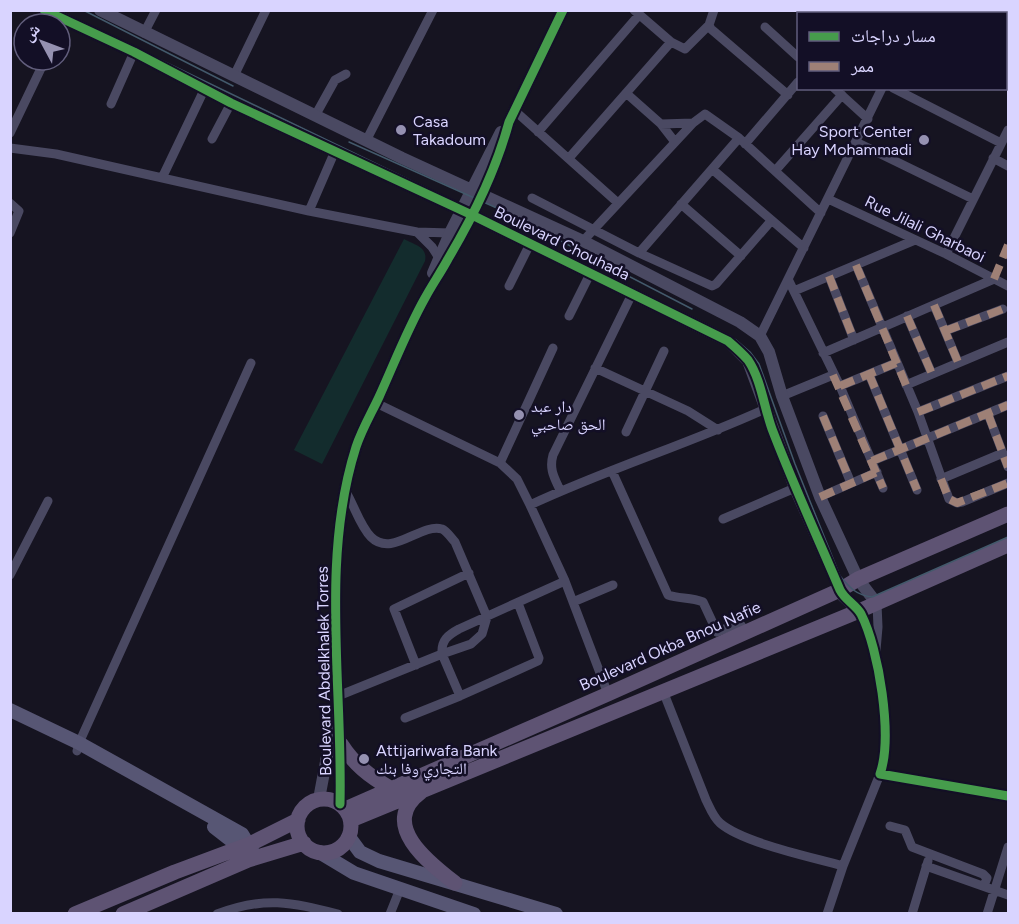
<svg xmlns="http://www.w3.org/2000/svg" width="1019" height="924" font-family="Figtree,'Noto Naskh Arabic',sans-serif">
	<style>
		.green { fill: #132c2d }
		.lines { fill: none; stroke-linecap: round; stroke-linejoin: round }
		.minor { stroke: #4a4962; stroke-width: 9 }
		.tertiary { stroke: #4a4962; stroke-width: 12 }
		.secondary { stroke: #575674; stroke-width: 14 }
		.primary { stroke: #5e5373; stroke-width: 15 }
		.tram { stroke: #43596b; stroke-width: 1.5 }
		.quiet { stroke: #9e8076; stroke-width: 8; stroke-dasharray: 15 8; stroke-linecap: butt }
		.cycleway-casing { stroke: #130f26; stroke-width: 13 }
		.cycleway { stroke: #469c4c; stroke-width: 9 }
		.poi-dot { fill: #9591b1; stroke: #130f26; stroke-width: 2 }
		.labels { text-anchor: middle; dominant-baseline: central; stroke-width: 5; stroke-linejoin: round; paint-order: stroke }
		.poi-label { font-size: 16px; fill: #d9d4ff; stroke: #130f26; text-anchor: start }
		.street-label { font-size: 16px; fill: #d9d4ff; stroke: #130f26 }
	</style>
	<rect width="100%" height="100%" fill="#161421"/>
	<!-- green -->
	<path class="green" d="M404,239C415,245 428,247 425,261L322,464L294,450Z"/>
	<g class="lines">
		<!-- minor -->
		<path class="minor" d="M634,10L671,42L685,49L709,25
			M714,10L709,25L711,29L788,95
			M813,10L816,14
			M854,10L857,14L860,10
			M924,10L930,14
			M765,27L798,57
			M144,33L156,10
			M1006,54L1008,56
			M234,76L266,10
			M834,88L868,119
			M893,88L1001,143
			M626,93L661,124L693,123
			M111,104L134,52
			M514,110L618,203
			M315,116L335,80L346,74
			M661,124L675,142
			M538,132L639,15
			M10,133L45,60
			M212,139L231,103
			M366,141L433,10
			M856,142L973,199
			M745,144L798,82
			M10,148L56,154L309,211L417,232L450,233
			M569,158L671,42
			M993,158L1008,166
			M712,169L804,248
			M775,171L842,95
			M162,178L205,88
			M532,198L639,253L712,286L716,284L771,221
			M828,199L946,254L1008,286
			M10,203L19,211L10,233
			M681,204L741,256
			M309,211L335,151
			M417,232L432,247L439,258
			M583,241L693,123L705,114L739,138L821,213
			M639,253L739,138
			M946,254L1008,130
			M856,265L918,412L949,499L957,503L962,502L1008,483
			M829,276L854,340
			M788,279L840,386L883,488
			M509,286L530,244
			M794,291L915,240
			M934,305L958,362
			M569,316L590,274
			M907,316L932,374
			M945,331L1003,309
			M760,336L882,88
			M823,353L994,279
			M595,368L688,411L718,430
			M869,374L917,490
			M906,385L1008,342
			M840,386L896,363
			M782,396L833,375
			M376,403L500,463L517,479L530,505L565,581L608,694
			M918,412L1008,376
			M988,414L1008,467
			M823,416L851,483
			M626,432L664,351
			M872,461L1008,405
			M500,463L553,348
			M612,471L668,595C679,599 691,597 703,602L717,632L737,624L741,625L745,632
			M941,479L1003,453
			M560,490C554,477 549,469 553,455L632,294
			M820,497L877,472
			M530,505C607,469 688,444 765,409
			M723,519L795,488
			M10,575L48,501
			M573,602L613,585
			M518,603L539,658L538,661L460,696L442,654C441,640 448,635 459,629L565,581
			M859,611C865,624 871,637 875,650C883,680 890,746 880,774L1008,796
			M876,650L878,627L877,604
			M416,665L394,609L469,573
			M663,691L706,800C710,808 713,817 720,823C743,843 812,857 843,866
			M338,696L442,654L471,644L482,634L487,617L455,542C451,538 447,531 442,529C420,523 392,558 371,537C360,526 354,505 346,492
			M405,718L460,696
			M77,751L79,743L251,363
			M890,826L905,830L912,847L983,874L987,878L984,886
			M926,866L1008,895
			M217,914C265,896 290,902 338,914
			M390,914L400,889
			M827,914L843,866L880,774
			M912,914L928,861
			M987,914L1008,847"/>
		<!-- tertiary -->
		<path class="tertiary" d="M44,10L134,52L231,103L472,215L728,341L748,361L795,488L843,596L859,611
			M100,10L402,158L583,241L740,322L760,336L769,352L782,396L820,497L858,579L877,604
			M433,273L450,233L501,132
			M319,799L331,735L337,718
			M340,804C343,687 320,560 356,447C362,429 371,414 379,397C394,364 407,330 425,298C432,285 441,272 448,259C473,217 496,170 509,122L563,10"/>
		<!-- secondary -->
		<path class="secondary" d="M10,710L79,743L242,834L254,854
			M214,827L241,848L246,856
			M349,837L360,852L379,861L556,914
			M319,852L354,873L474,914"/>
		<!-- primary -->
		<path class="primary" d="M341,744C354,764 369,776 390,788
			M421,792C378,824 429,863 455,883
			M297 826a27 27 0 1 1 54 0a27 27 0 1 1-54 0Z
			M345,809L608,694L840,590L858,579L1008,514
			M351,820L859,611L1008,545
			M75,914L175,872L250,844L298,820
			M123,914L248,860L304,843"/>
		<!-- tram -->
		<path class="tram" d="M57,10L474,211L736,340L750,352L759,364L795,464L840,576C850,588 856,595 872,597L1008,537
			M83,10L233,86
			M349,142L499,209L692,309"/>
		<!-- quiet -->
		<path class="quiet" d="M856,265L906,385
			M829,276L854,340
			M994,279L1008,245
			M934,305L958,362
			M907,316L932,374
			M945,331L1003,309
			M869,374L917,490
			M833,375L883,488
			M840,386L896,363
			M918,412L1008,376
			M988,414L1008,467
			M823,416L851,483
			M872,461L1008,405
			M941,479L949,499L957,503L1008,483
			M820,497L877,472"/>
		<defs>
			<path id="cycleway" d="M44,10L134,52L231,103L472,215L728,341C735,347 742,353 748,360C761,379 764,407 772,429C793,484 817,536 840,590C845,600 856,605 861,614C879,649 893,737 880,774L1008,796
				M340,804C343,687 320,560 356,447C362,429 371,414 379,397C394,364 407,330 425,298C432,285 441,272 448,259C473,217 496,170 509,122L563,10"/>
		</defs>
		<!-- cycleway casing -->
		<use href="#cycleway" class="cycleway-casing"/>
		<!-- cycleway -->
		<use href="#cycleway" class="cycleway"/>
	</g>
	<!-- markers -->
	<g class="poi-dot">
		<circle cx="401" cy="130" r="6"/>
		<circle cx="924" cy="140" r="6"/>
		<circle cx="519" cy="415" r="6"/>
		<circle cx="364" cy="759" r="6"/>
	</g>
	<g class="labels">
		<!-- poi labels -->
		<g class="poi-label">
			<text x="413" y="121">Casa<tspan x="413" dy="18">Takadoum</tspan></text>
			<text x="912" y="131" text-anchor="end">Sport Center<tspan x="912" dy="18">Hay Mohammadi</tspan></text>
			<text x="531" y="406">دار عبد<tspan x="531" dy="18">الحق صاحبي</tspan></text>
			<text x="376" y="750">Attijariwafa Bank<tspan x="376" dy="18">التجاري وفا بنك</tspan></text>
		</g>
		<!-- street labels -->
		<g class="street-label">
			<text transform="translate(925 229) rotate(26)">Rue Jilali Gharbaoi</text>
			<text transform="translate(562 243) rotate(26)">Boulevard Chouhada</text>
			<text transform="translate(670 646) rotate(-24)">Boulevard Okba Bnou Nafie</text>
			<text transform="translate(324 671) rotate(-91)">Boulevard Abdelkhalek Torres</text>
		</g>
	</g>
	<!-- border -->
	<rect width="1019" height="924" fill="none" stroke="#d9d4ff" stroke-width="24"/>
	<!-- legend -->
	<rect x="797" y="12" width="210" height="78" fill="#130f26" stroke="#625e7d" stroke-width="1.5"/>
	<rect x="809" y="32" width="30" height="9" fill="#469c4c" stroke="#625e7d" stroke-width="1.5"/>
	<text x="851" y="42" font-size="18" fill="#d9d4ff">مسار دراجات</text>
	<rect x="809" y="62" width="30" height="9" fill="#9e8076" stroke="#625e7d" stroke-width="1.5"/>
	<text x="851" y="72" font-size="18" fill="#d9d4ff">ممر</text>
	<!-- north arrow -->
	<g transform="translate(42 42) rotate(311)"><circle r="28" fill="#130f26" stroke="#625e7d" stroke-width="1.5"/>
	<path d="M0-4.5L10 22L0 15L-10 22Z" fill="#9591b1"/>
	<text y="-9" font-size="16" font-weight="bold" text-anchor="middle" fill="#d9d4ff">ش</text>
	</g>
</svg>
